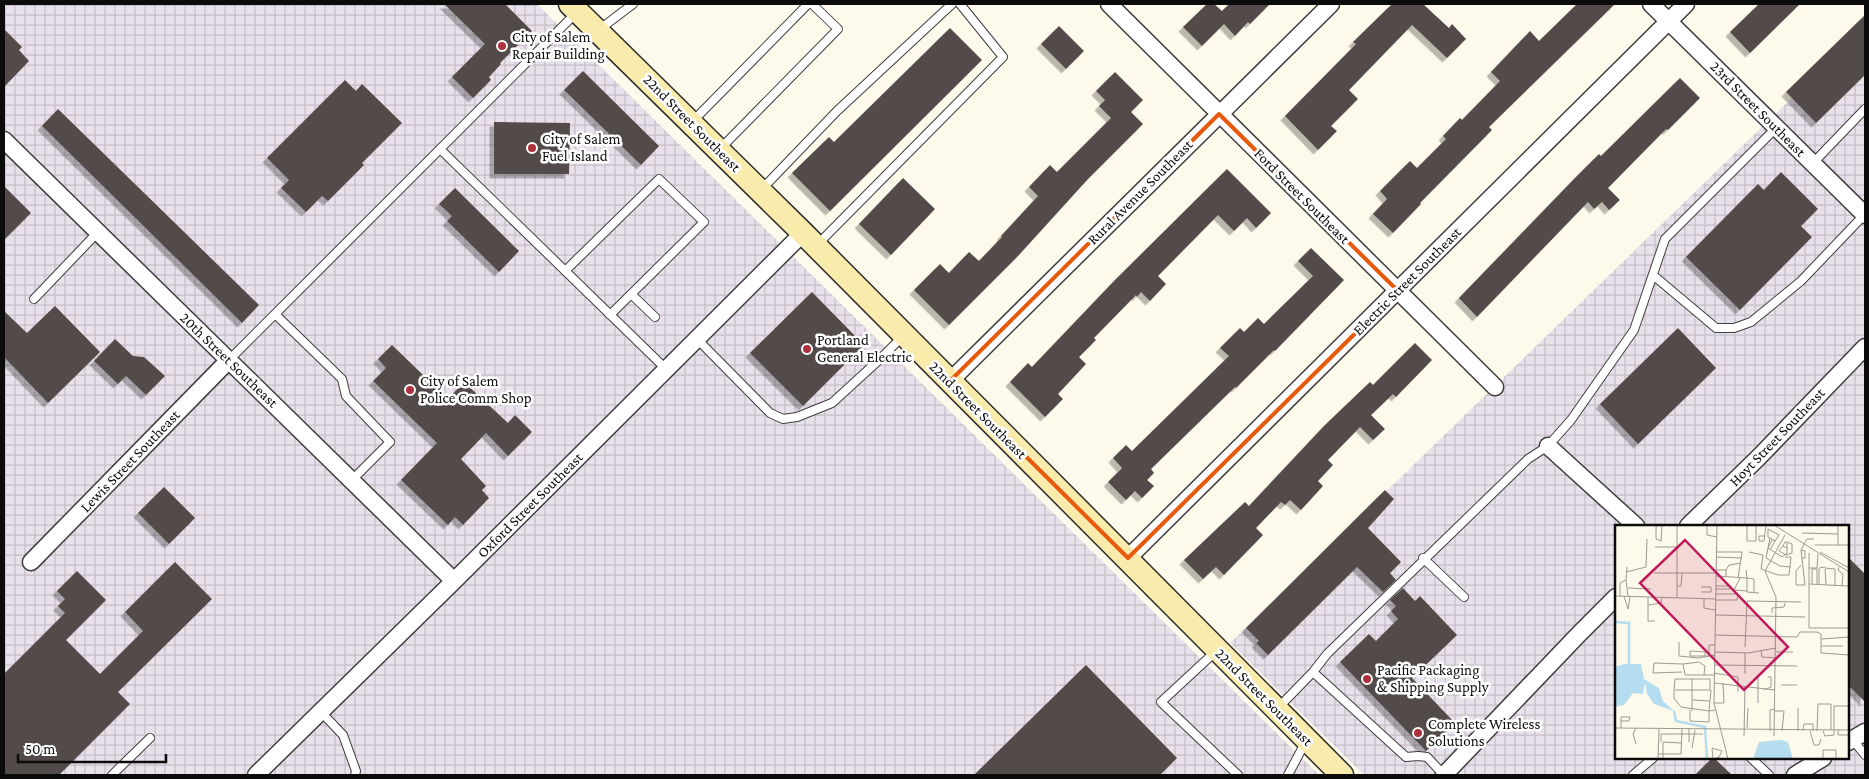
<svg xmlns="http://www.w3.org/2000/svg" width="1869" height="779" font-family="'Crimson Pro',serif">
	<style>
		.industrial { fill: url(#industrial-grid); fill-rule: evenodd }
		.building { fill: #534c49; filter: url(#shadow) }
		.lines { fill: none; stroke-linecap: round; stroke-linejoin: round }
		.lane-casing { stroke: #3e3e3e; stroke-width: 10 }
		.street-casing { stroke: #3e3e3e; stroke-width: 19 }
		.secondary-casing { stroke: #2d2d2d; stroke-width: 25 }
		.lane { stroke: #fff; stroke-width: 8 }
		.street { stroke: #fff; stroke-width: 16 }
		.secondary { stroke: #f8ebab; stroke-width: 22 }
		.marked { fill: none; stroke: #e8590c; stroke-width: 4; stroke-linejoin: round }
		.poi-dot { fill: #af303d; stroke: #fff; stroke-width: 2 }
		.labels { text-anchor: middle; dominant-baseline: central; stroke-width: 5; stroke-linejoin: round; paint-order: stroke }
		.poi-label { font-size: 15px; fill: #0b0b0b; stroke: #fff; text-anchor: start }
		.street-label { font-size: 15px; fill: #0b0b0b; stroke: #fff }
		.inset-river { fill: none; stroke: #b4def0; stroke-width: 2.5 }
		.inset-road { fill: none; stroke: #9c9a91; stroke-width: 1 }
		.view { fill: #c2185b; fill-opacity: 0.15; stroke: #c2185b; stroke-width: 2.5 }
		.inset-edge { fill: none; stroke: #0b0b0b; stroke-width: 2.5 }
	</style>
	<defs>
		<pattern id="industrial-grid" width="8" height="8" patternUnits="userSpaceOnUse" patternTransform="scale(1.25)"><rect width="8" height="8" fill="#e8e0ea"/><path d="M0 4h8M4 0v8" fill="none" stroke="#c6bfc7"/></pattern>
		<filter id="shadow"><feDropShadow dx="-4.5" dy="4.5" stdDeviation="0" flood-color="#0004"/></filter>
	</defs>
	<rect width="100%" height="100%" fill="#fdf9eb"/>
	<!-- industrial -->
	<path class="industrial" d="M4,4H537L1319,775H4Z
		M1865,27V775H1364L1230,643ZM1616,526H1848V758H1616Z"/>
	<!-- building -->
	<path class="building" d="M444,4H505L532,31L500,63L501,64L489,77L491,80L473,98L452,77L485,44Z
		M1207,4H1214L1222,11L1229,4H1270L1250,24L1248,22L1235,36L1224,24L1202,46L1183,27Z
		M1392,4H1423L1449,28L1452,24L1466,39L1447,58L1412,25L1349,90L1358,99L1331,126L1337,131L1318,150L1285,116L1356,44L1353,42Z
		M1577,4H1615L1489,127L1492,130L1420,203L1421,204L1393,233L1373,214L1387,199L1380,191L1410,161L1417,168L1446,139L1443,136L1460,118L1462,120L1500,81L1491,72L1530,31L1539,41Z
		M1759,4H1800L1750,53L1730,32Z
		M1865,15V75L1816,123L1786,92Z
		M1059,26L1084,51L1066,69L1041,44Z
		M950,28L982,60L830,211L792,173L829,137L834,142Z
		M4,29L22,47L19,50L29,61L4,87Z
		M583,71L659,146L641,165L564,90Z
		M1115,72L1143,100L1131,112L1143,124L1088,179L1018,256L949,325L914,290L940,264L949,273L969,252L979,261L1002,237L1001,236L1038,196L1029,187L1050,165L1057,172L1111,118L1099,106L1105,100L1096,91Z
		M1680,78L1700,98L1668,130L1666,129L1608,188L1620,200L1609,210L1602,202L1594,209L1588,202L1477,317L1459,298L1574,179L1599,154L1601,156Z
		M345,80L356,91L362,84L402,123L362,163L364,165L328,201L322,196L306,212L281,188L289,180L267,158Z
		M58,109L259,305L242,323L42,126Z
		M494,122L570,123L569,174H494Z
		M1227,169L1271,213L1256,228L1247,218L1234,231L1218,215L1158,276L1166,284L1150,301L1141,292L1137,297L1136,295L1094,338L1096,340L1079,357L1086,364L1058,394L1063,399L1045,417L1010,382L1028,363L1032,367L1115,280Z
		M1781,172L1818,209L1801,226L1812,237L1740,310L1686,257L1758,184L1764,190Z
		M903,178L935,209L891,255L859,224Z
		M4,186L31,213L4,240Z
		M455,188L519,251L499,272L447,221L452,216L439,204Z
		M1311,248L1344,280L1275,351L1274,350L1236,388L1235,387L1151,469L1154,473L1147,480L1154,486L1142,498L1135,491L1126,500L1108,482L1122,468L1113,458L1126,445L1132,451L1229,356L1220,348L1240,328L1244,332L1258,318L1264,324L1313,276L1298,261Z
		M812,292L864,345L803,406L750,353Z
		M55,306L100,352L48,403L4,357V311L27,333Z
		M1678,328L1716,368L1638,444L1600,404Z
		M115,339L133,356L144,357L165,376L146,395L126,376L118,384L94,361Z
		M1415,343L1432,360L1396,397L1393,394L1371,415L1385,429L1373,440L1360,427L1328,460L1333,465L1318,481L1323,486L1301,510L1290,500L1285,505L1281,502L1256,528L1263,535L1224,575L1216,567L1203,579L1184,560L1245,502L1249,506L1325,425L1370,382L1373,385Z
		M392,345L448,399L464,382L508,423L515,415L532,432L508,456L486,433L461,459L486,486L482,490L489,498L463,525L455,517L448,525L401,480L437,443L373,381L386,368L378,359Z
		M164,487L195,518L169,544L138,513Z
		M1385,490L1394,499L1368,528L1401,562L1390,573L1396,580L1383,592L1357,567L1268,655L1256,643L1259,641L1246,628Z
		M1848,557L1865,574V702L1848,685Z
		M175,562L212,599L118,692L130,704L59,775H4V674L65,613L58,606L65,599L57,591L77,571L106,600L66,640L100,674L143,631L125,612Z
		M1403,588L1415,601L1420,596L1457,635L1412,678L1455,723L1426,751L1340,662L1369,634L1376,641L1398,619L1391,611L1396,606L1390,600Z
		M1086,665L1177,758L1160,775H974Z
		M1712,758H1714L1732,775H1695Z"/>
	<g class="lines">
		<defs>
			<path id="lane" d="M600,29L633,4
				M692,122L808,4
				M440,149L666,369
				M720,149L838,29L812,4
				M1813,163L1865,109
				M762,189L837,111L952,4
				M817,245L1003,57L960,4
				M565,271L659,179L704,222L610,315
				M1653,275L1716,328H1734L1751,322L1801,281L1865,214
				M631,294L655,317
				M34,299L98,232
				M275,314L342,379L346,396L390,442L352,480
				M697,339L770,413L783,419L797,417L832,403L879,360L903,336
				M229,360L576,13
				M1423,558L1464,597
				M1215,652L1161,702L1238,775
				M1313,672L1406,757L1418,756L1427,757L1444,775
				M1278,708L1313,672L1327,654L1528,459L1548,446L1571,420L1634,330L1665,239L1777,127
				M321,712L343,735L356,771L355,775
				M1853,740L1865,755
				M1751,758L1769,775
				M112,775L150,738
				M1288,775L1306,741
				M1633,775L1653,758"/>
			<path id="street" d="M1109,4L1495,387
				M1651,4L1865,215
				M4,140L454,581
				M950,381L1331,4
				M1548,446L1636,526
				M1688,526L1759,457L1865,347
				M1128,558L1686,4
				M31,562L229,360
				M1848,742L1865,732
				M256,775L454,581L803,233
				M1444,775L1579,634L1616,597
				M1795,775L1823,758"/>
			<path id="secondary" d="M570,4L803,233L1342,775"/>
		</defs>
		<!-- lane casing -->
		<use href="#lane" class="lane-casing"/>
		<!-- street casing -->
		<use href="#street" class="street-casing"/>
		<!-- secondary casing -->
		<use href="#secondary" class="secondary-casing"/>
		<!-- lane -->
		<use href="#lane" class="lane"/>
		<!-- street -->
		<use href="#street" class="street"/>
		<!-- secondary -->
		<use href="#secondary" class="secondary"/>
	</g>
	<!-- marked area -->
	<path class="marked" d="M1219,114L1398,291L1128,558L950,381Z"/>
	<!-- markers -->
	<g class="poi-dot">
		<circle cx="502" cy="46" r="5"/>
		<circle cx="532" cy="148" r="5"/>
		<circle cx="807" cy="349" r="5"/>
		<circle cx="410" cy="390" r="5"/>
		<circle cx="1367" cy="679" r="5"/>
		<circle cx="1418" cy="733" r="5"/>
	</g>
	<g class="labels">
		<!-- poi labels -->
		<g class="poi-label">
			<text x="512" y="37">City of Salem<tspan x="512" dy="17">Repair Building</tspan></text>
			<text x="542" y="139">City of Salem<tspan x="542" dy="17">Fuel Island</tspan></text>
			<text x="817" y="340">Portland<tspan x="817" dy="17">General Electric</tspan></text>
			<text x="420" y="381">City of Salem<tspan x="420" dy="17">Police Comm Shop</tspan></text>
			<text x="1377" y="670">Pacific Packaging<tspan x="1377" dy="17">&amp; Shipping Supply</tspan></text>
			<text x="1428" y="724">Complete Wireless<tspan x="1428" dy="17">Solutions</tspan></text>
		</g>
		<!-- street labels -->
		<g class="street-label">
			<text transform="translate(1758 109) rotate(45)">23rd Street Southeast</text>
			<text transform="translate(692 123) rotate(45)">22nd Street Southeast</text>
			<text transform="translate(1140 192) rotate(-45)">Rural Avenue Southeast</text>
			<text transform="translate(1302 196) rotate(45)">Ford Street Southeast</text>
			<text transform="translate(1407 281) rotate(-45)">Electric Street Southeast</text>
			<text transform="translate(229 360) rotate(44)">20th Street Southeast</text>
			<text transform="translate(978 410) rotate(45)">22nd Street Southeast</text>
			<text transform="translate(1777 437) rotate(-46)">Hoyt Street Southeast</text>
			<text transform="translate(130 461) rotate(-46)">Lewis Street Southeast</text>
			<text transform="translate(530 505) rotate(-45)">Oxford Street Southeast</text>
			<text transform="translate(1264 697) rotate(45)">22nd Street Southeast</text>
		</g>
	</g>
	<!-- overview -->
	<g transform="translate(1615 525)">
		<rect width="234" height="234" fill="#fdf9eb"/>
		<path d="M9,139H26L29,154L44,163L48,176L59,186L39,179L32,169L30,158L28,169L18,168L9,180L0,182V142ZM166,215L173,217L178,234H138L144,217Z" fill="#b4def0"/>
		<path class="inset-river" d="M0,97L14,98V139M59,186L61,196L90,202L92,234"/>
		<path class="inset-road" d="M41,0V14L46,16L47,0M92,0V10L102,12M102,0L99,178L113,234M132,0V16H141V0M159,0L234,47M187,8L223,9M150,11H144V16H149L151,0M155,13L151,33L165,41L176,42M157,15L153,23L167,32L172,28V17H170L168,21L172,23M200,20H234M223,20V0M168,21L164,26L171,30L177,28V19L172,17M40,22H61M155,25L160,16L153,12V4L164,10L160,16M101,27H127L123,53M134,27L148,30L146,44L163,50H174L176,32H170M205,27L234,43M101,32L127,33M186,33H190V26L186,25M186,40L181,46V60H190L186,25L192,14H199M224,42L223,45L228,49L227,61M194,43H202L203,29M210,43L220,44V61M210,44L211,59M101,45H111V52M111,45L114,40L126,38M131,45L132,53L139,54V67M234,45V65M11,47L31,42L32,14M39,48H101M101,51L132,53V67L144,68M125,53L119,65L132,66M11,55L13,71M194,59V28M197,59V44H202V59M204,59V43L210,42M62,61H66L67,48M233,61L194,59V103H234M13,63L36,64M101,64H115V61H101M86,67H96V62H86M0,71L101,74M5,71V58L11,55L12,42M9,71L13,84L15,72M33,72V96H40M62,73V0M89,73V83L100,85M101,75H122L123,69H101M33,80L46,78L47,72M157,88V83L169,82L170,78M101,90L190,92M100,110L182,112L185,107H202L206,109V128L234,130M206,114L234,112M64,117V131L83,133L100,130M206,121H228M130,122L132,76L186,77M146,125L147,132L161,133M100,127L133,128L161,123M161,127H178M130,128V149M90,131V127L75,126V131H94M94,131V120H100M100,140L182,141M67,147L38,148L39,138L68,139M99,148L123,152V167M89,150L90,141L84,137L68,139L70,150H99M99,158L160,165M166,160H182M60,165H95V154H60L59,165V173L66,182L94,186V197L75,196V185M96,165L94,186L100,185M149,165L156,162V152H153M77,175L94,176M99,178H109L108,158M143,178V151M77,186V154M160,186H169L167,206M6,196H14L15,192H6V203M0,203L234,205M132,203L133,183M223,205V210H234M155,206V185L160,184M183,206V183M188,206L189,199H198V206M195,206L199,220H204L206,214M202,206L203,179H216V205M208,206L210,211L219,210V181H234M129,211L130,162M159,211L161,72L150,46L170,10M46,217V209H74V204M48,217V234M48,217L66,218M74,217V209H88M21,219L18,209L21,203M77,223L80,205M43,229H66L67,204M43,234L44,204M98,234L97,223L107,226L104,232L99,234M208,234V225H221V234"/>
		<path class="view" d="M70,15L173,122L129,165L25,58Z"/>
		<rect width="234" height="234" class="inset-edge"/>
	</g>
	<!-- border -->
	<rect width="1869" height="779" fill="none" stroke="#0b0b0b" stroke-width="10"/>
	<!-- scale -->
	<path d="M18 754v8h148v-8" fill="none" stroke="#0b0b0b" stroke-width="2.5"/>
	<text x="25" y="754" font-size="15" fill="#0b0b0b" stroke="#ffffff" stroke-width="4" paint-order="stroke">50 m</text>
</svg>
